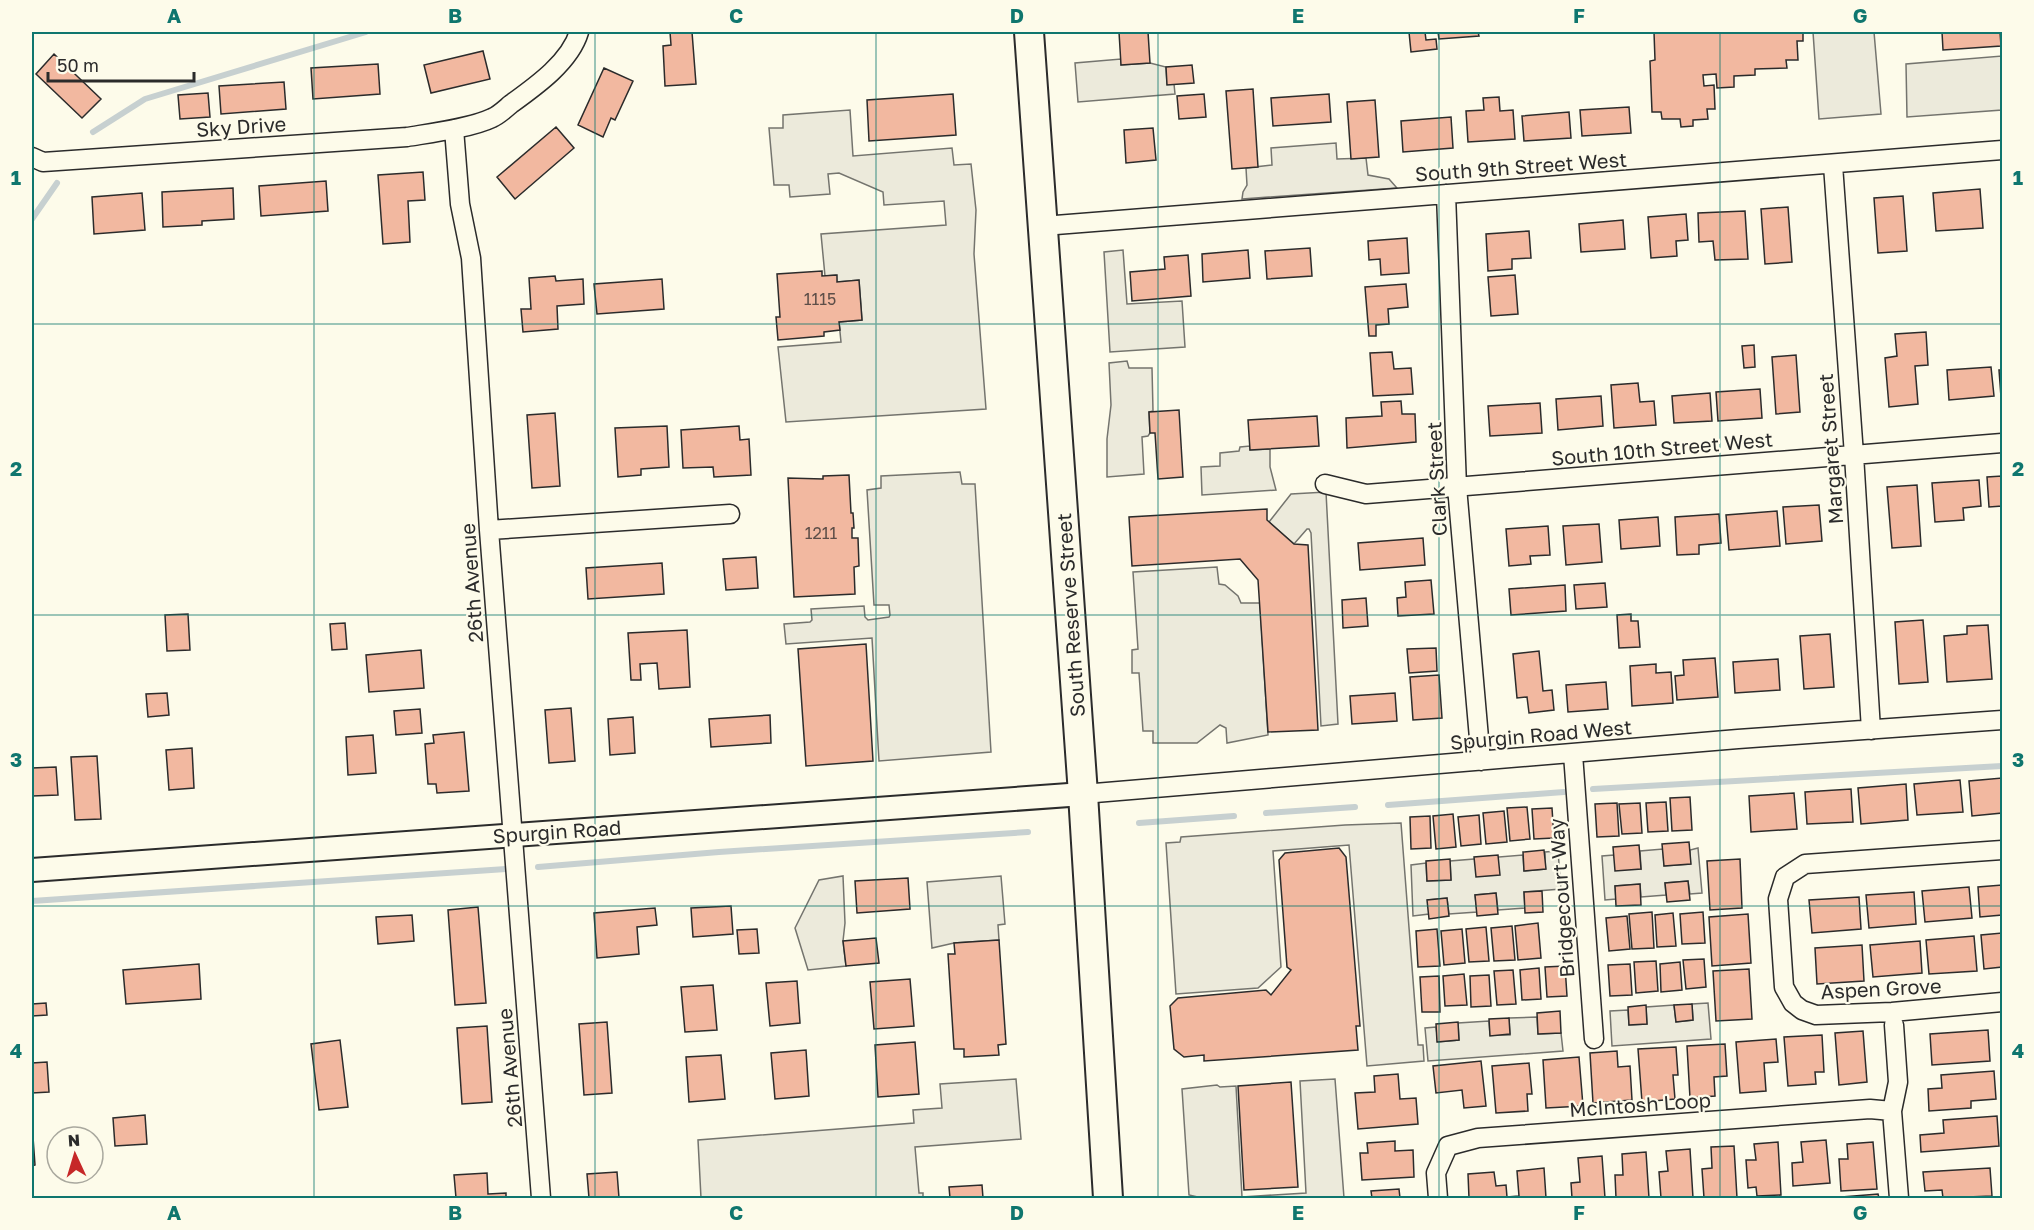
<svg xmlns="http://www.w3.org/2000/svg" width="2034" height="1230" font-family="'Golos Text',sans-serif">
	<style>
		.parking { fill: #eceadb; stroke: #74746e; stroke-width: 1.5 }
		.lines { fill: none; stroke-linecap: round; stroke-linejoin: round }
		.stream { stroke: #c7d0d0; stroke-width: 6 }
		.building { fill: #f2b8a0; stroke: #2b2b2b; stroke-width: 1.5 }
		.minor-casing { stroke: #2b2b2b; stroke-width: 21 }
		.tertiary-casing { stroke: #2b2b2b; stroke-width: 26 }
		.trunk-casing { stroke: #2b2b2b; stroke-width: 32 }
		.minor { stroke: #fdfbea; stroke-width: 18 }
		.tertiary { stroke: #fdfbea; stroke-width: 22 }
		.trunk { stroke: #fdfbea; stroke-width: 28 }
		.grid { fill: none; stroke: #0f766e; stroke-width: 1.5; stroke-opacity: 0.55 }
		.labels { text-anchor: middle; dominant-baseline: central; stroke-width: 4.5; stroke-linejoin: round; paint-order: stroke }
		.number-label { font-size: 16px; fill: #5d4e48 }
		.street-label { font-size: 20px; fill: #2b2b2b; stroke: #fdfbea }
		.neatline { fill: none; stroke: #0f766e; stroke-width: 2 }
		.grid-label { font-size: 20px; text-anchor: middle; font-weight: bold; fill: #0f766e }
	</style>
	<rect width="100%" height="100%" fill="#fdfbea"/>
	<!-- parking -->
	<path class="parking" d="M1813,32H1874L1881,114L1819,119Z
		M2002,56V110L1907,117L1906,64Z
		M1121,59V65L1150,63L1166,67L1167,84H1174L1175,94L1078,102L1075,63Z
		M850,110L853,156L952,148L954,165L971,164L976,210L974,254L986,409L786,422L778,347L841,342L839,322L862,320L859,280L837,282L836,275L825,276L821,234L946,225L944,201L884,205L883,192L839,173L828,174L830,194L790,197L789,185H774L769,128H783V115Z
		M1336,143L1337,159L1366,158L1368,175L1389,179L1397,188L1242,199L1243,192L1247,185L1246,168L1272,165L1271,148Z
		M1123,250L1127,304L1182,301L1185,347L1110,352L1104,252Z
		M1127,361L1129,368H1152L1153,411L1149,412L1150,433L1148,436L1142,437L1144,474L1107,477V439L1111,405L1109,363Z
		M1250,446V450L1270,449V467L1276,490L1202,495L1201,467L1220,466V453L1239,451L1240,447Z
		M960,472L962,484H975L991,752L879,761L872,638L786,644L784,624L810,622L812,620L811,609L864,606L865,617L868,620L889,617L890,615L889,605H874L867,490L881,488V476Z
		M1326,492L1338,724L1321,726L1311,533L1309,529H1307L1294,544L1269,522L1291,494Z
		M1217,567L1219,584L1225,585L1238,596L1241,603H1260L1268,735L1227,743L1226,728L1220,725L1197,743H1153V731H1143L1139,673H1132V650L1138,649L1133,572Z
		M1401,823L1418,1045H1423L1424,1061L1367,1066L1349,845L1273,851L1281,967L1258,988L1176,994L1166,843L1180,842L1181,837L1345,825Z
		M1698,848L1702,893L1690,894L1688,881L1665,883L1666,895L1641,897L1640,884L1615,886L1616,899L1605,900L1602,856L1614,855L1641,869L1640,851L1663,849L1664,866L1690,864V850Z
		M1558,851L1561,889L1524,892L1525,908L1498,910L1496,893L1475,895L1477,912L1449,914L1447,898L1428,900L1429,914L1413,916L1411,865L1426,863L1427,881L1451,880L1450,861L1523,855L1524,871L1545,869V852Z
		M843,876L845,923L843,941L846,966L808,970L795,928L819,880Z
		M1001,876L1005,924L998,925L999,940L954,943L932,948L927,882Z
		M1708,1003L1711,1039L1612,1046L1610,1011L1628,1010L1629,1025L1647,1024L1646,1007L1674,1005L1676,1022L1693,1020L1692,1004Z
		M1537,1017L1538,1034L1561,1033L1563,1051L1428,1061L1425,1028L1436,1027L1438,1042L1459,1040L1458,1023L1489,1021L1490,1035H1510L1509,1018Z
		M1016,1079L1021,1139L915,1147L919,1193H923V1198H701L698,1140L914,1123L913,1110L942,1108L940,1084Z
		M1335,1079L1344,1198H1202L1189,1195L1182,1089L1217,1085L1220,1087L1236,1086L1242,1197L1306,1193L1300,1081Z"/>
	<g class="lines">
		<!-- stream -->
		<path class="stream" d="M93,132L145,99L366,32
			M32,219L57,183
			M1593,789L2002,766
			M1388,805L1564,792
			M1266,813L1355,807
			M1139,823L1234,816
			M538,867L719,852L1028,832
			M32,901L506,869"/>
	</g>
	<!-- building -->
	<path class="building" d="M670,32H692L696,84L665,86L663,46L671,45Z
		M1119,32H1148L1150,63L1121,65Z
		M1409,32H1425L1426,40L1436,39L1437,49L1411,52Z
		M1438,32H1478L1479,36L1439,39Z
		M1654,32H1803V41H1797L1798,60H1786L1787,68L1755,69V75L1734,76V87L1717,88L1716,74L1703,75L1704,86L1714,85L1715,109H1707L1708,119L1693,120V126L1681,127L1680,119H1662L1661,112H1652L1650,61L1655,60Z
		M1942,32H2000L2001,46L1943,50Z
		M483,51L490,79L431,93L424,65Z
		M54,54L101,99L82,118L36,74Z
		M378,64L380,94L313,99L311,68Z
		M1192,65L1194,83L1167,85L1166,67Z
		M604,68L633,81L615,120L611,118L603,137L578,125Z
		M284,82L286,109L221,114L219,86Z
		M1253,89L1258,167L1232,169L1226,91Z
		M208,93L210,117L180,119L178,95Z
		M953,94L956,135L869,141L867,100Z
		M1204,94L1206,117L1179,119L1177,96Z
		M1329,94L1331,122L1273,126L1271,98Z
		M1499,97L1500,111L1513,110L1515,139L1468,142L1466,111L1484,110L1483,98Z
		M1375,100L1379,157L1351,159L1347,102Z
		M1629,107L1631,133L1582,136L1580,110Z
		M1569,112L1571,138L1524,141L1522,116Z
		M1451,117L1453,148L1403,152L1401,121Z
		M556,127L574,148L515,199L497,177Z
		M1153,128L1156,160L1126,163L1124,130Z
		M423,172L425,200L408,201L410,242L383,244L378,175Z
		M326,181L328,211L261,216L259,186Z
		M233,188L234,219L202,221V225L163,227L162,192Z
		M1980,189L1983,228L1936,231L1933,193Z
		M142,193L145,230L94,234L92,197Z
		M1903,196L1907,251L1878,253L1874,198Z
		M1788,207L1792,262L1765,264L1761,209Z
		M1745,211L1748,259L1715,260L1713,241L1699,242L1698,213Z
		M1686,214L1688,240L1676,241L1677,256L1651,258L1648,217Z
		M1623,220L1625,249L1581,252L1579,224Z
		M1529,231L1531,258L1512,259V269L1488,271L1486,234Z
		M1407,238L1409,273L1381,275L1380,259L1369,260L1368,241Z
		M1310,248L1312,276L1267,279L1265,251Z
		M1248,250L1250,278L1203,282L1202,254Z
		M1188,255L1191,296L1132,301L1130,272L1165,269L1164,257Z
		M822,271V276L837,275V282L859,280L862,320L839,322L840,330L824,332V336L778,340L776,317H780L777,274Z
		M1515,275L1518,314L1491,316L1488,277Z
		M555,276L556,281L583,279L584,304L557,306L558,329L523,332L521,309H531L529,278Z
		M662,279L664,309L597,314L594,284Z
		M1406,284L1408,307L1388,309L1389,324L1376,325V336H1369L1365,287Z
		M1926,332L1928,365L1915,366L1918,404L1889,407L1885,358L1897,356L1895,334Z
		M1754,345L1755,367L1744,368L1742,346Z
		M1392,352L1394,369L1411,368L1413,394L1373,396L1370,353Z
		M1796,355L1800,412L1776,414L1772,357Z
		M1991,367L1994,396L1949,400L1947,370Z
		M1999,370H2002V397H2001Z
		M1638,383L1640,402L1654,401L1656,425L1614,428L1611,385Z
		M1760,389L1762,418L1718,421L1716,392Z
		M1710,393L1712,421L1674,423L1672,396Z
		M1601,396L1603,426L1558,430L1556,399Z
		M1401,401L1402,414H1415L1416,442L1347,448L1346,418L1382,416L1381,402Z
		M1540,403L1542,433L1490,436L1488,406Z
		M1179,410L1183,477L1158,479L1155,433H1150L1149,412Z
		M555,413L560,486L532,488L527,415Z
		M1317,416L1319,446L1250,450L1248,420Z
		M667,426L669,467L641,469V475L618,477L615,428Z
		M739,426L740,440L749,439L751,475L714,477L713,467L683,468L681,430Z
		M849,475L851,513H853L854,528H852V538H858L859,566L854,567L855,594L794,597L788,478L823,479V476Z
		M2002,476V506L1989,507L1987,477Z
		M1979,480L1981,506L1963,508L1964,520L1935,522L1932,483Z
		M1917,485L1921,546L1892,548L1887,487Z
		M1819,505L1822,541L1786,544L1783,507Z
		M1267,509V520L1294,544L1308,545L1318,730L1268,732L1258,580L1240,559L1132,566L1129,517Z
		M1777,511L1780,546L1729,550L1726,515Z
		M1719,514L1721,543L1699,545V554L1677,555L1675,517Z
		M1658,517L1660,546L1621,549L1619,520Z
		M1599,524L1602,562L1566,565L1563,526Z
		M1548,526L1550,555L1530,556L1531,564L1509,566L1506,529Z
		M1423,538L1425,565L1360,570L1358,543Z
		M756,557L758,588L726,590L723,559Z
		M662,563L664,594L588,599L586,568Z
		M1431,580L1434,614L1398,616L1397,598L1406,597L1405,582Z
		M1605,583L1607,607L1576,609L1574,585Z
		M1565,585L1566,611L1511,615L1509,589Z
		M1366,598L1368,626L1343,628L1342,600Z
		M188,614L190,650L167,651L165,615Z
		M1631,614V621H1638L1640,647L1619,648L1617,615Z
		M1923,620L1928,682L1899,684L1895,622Z
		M345,623L347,649L332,650L330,624Z
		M1988,625L1992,679L1947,682L1944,636L1967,634V626Z
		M687,630L690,687L659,689L657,663L640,664L641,680H631L628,633Z
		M1830,634L1834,687L1804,689L1800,636Z
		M866,644L873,761L806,766L798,649Z
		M1436,648L1437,671L1409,673L1407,649Z
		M421,650L424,688L369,692L366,655Z
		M1539,651L1543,691L1552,690L1554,710L1529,713L1527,697L1517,698L1513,654Z
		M1715,658L1718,697L1677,700L1675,676L1684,675L1683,660Z
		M1778,659L1780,690L1735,693L1733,662Z
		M1656,664V673L1671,672L1673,703L1632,706L1630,666Z
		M1439,675L1442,718L1413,720L1410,677Z
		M1606,682L1608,709L1568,712L1566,685Z
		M167,693L169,715L148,717L146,694Z
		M1395,693L1397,721L1352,724L1350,696Z
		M571,708L575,761L549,763L545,710Z
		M420,709L422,733L396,735L394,711Z
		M770,715L771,743L711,747L709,719Z
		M633,717L635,753L610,755L608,719Z
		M464,732L469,791L437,793L436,784H428L425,744L434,743L433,735Z
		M373,735L376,773L348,775L346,737Z
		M192,748L194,788L169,790L166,750Z
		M97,756L101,819L75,820L71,757Z
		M56,767L58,795L32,796V768Z
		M2002,778V813L1972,816L1969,781Z
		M1960,780L1963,812L1917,815L1914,784Z
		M1906,784L1908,820L1861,824L1858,788Z
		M1851,789L1853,822L1807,824L1805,792Z
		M1794,793L1797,829L1751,832L1749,796Z
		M1690,797L1692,830L1672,831L1670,798Z
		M1666,802L1668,831L1648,832L1646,803Z
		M1617,803L1619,836L1597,837L1595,804Z
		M1640,803L1642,833L1622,834L1619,804Z
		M1527,807L1530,839L1510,841L1507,808Z
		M1552,808L1554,838L1534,839L1532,809Z
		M1504,811L1507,842L1486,844L1483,813Z
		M1453,814L1456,847L1436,849L1433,816Z
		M1479,815L1481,844L1461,846L1458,817Z
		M1430,816L1431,848L1411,849L1410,817Z
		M1689,842L1691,864L1664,866L1662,844Z
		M1639,845L1641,869L1615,871L1613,847Z
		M1339,848L1346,857L1360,1026H1356L1358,1050L1204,1061V1055L1184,1057L1174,1049L1170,1006L1178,998L1266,990L1271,995L1291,970L1287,967L1279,860L1285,853Z
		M1544,850L1546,869L1524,871L1523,852Z
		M1498,855L1500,875L1476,877L1474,857Z
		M1450,859L1451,880L1427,881L1426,861Z
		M1740,859L1742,908L1710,910L1707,861Z
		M908,878L910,909L857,913L855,881Z
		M1688,881L1690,900L1667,902L1665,883Z
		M1640,884L1641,905L1616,906L1615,886Z
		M2002,885V915L1980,917L1978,887Z
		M1969,887L1972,918L1925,922L1922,891Z
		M1542,891L1543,912L1525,913L1524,892Z
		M1914,892L1916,924L1869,928L1866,895Z
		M1496,893L1498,914L1477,916L1475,895Z
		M1859,897L1861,929L1812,933L1809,900Z
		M1447,898L1449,916L1429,919L1427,900Z
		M731,906L733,934L693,937L691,908Z
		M478,907L486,1003L455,1005L448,910Z
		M655,908L657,925L637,927L639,954L597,958L594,913Z
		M1652,912L1654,948L1632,949L1629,914Z
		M1703,912L1705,943L1682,944L1680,914Z
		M1673,913L1676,946L1657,947L1655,915Z
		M1748,914L1751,963L1712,966L1709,917Z
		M412,915L414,941L378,944L376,917Z
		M1627,916L1630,949L1609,951L1606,918Z
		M1538,923L1541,958L1518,960L1515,926Z
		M1512,926L1515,960L1494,961L1491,928Z
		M1486,927L1489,961L1469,962L1466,929Z
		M757,929L759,953L739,954L737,930Z
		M1437,929L1440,966L1418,967L1416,931Z
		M1462,929L1465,963L1444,965L1441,931Z
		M2002,933V967L1984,969L1981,935Z
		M1974,936L1977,971L1929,974L1926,940Z
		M876,938L879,963L846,966L843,941Z
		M999,940L1006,1044L998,1045L999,1055L964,1057V1049H954L948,954H955L954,943Z
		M1920,941L1922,973L1873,977L1870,945Z
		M1862,945L1864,981L1817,984L1815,948Z
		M1704,959L1706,987L1686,989L1683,960Z
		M1656,961L1658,991L1636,993L1634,962Z
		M1680,962L1682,990L1661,992L1660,964Z
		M199,964L201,999L126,1004L123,970Z
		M1630,964L1632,995L1610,996L1608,965Z
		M1565,966L1567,996L1547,997L1545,967Z
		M1539,968L1541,999L1522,1000L1520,970Z
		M1749,969L1752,1019L1716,1021L1713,971Z
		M1513,970L1516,1004L1497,1005L1494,971Z
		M1464,974L1467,1005L1445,1006L1443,976Z
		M1489,975L1491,1006L1471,1007L1470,976Z
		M1439,976L1440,1012H1422L1420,977Z
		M910,979L914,1026L874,1029L870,982Z
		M797,981L800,1023L770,1026L766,983Z
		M713,985L717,1030L685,1032L681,987Z
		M46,1003L47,1015L32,1016V1004Z
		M1692,1004L1693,1020L1676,1022L1674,1005Z
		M1646,1005L1647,1024L1629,1025L1628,1007Z
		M1560,1011L1561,1033L1538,1034L1537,1013Z
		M1509,1018L1510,1034L1490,1036L1489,1019Z
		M607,1022L612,1093L584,1095L579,1024Z
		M1458,1022L1459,1040L1437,1042L1436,1024Z
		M487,1026L492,1102L462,1104L457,1028Z
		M1988,1030L1990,1061L1932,1065L1930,1034Z
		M1863,1031L1867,1082L1839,1085L1835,1033Z
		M1822,1035L1824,1072H1815L1816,1084L1788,1086L1784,1037Z
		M1776,1039L1778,1062L1764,1063L1766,1091L1740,1093L1736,1042Z
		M340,1040L348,1107L319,1110L311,1044Z
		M915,1042L919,1094L878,1097L875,1045Z
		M1725,1044L1727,1076L1714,1077L1715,1096L1690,1098L1687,1046Z
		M1676,1047L1678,1075H1673L1675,1099L1642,1102L1638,1049Z
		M806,1050L809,1096L775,1099L771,1053Z
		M1617,1051L1618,1067L1630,1066L1632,1100L1593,1103L1590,1053Z
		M721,1055L725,1099L689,1102L686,1057Z
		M1579,1057L1583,1106L1546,1108L1543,1060Z
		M1481,1061L1486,1106L1464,1108L1462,1090L1436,1093L1433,1066Z
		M47,1062L49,1092L32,1093V1063Z
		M1529,1063L1532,1094H1527L1528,1111L1496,1113L1492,1066Z
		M1994,1071L1996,1099L1971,1101V1108L1929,1111L1928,1089L1942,1088L1941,1075Z
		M1398,1074L1400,1099L1416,1098L1418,1124L1358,1129L1355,1093L1375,1092L1374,1076Z
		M1291,1082L1298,1187L1244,1190L1238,1086Z
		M145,1115L147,1144L115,1146L113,1118Z
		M1997,1116L1999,1146L1921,1152L1920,1135L1944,1133L1943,1120Z
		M33,1137L35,1165L32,1166V1138Z
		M1826,1140L1830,1183L1793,1186L1792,1163L1803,1162L1801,1142Z
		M1395,1141V1151L1413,1150L1414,1177L1362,1180L1360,1153H1368L1367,1143Z
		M1778,1142L1781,1195L1757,1196L1756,1187L1748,1188L1746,1160H1756L1754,1144Z
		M1873,1142L1877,1189L1841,1191L1839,1159H1848L1847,1144Z
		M1734,1146L1737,1198H1704L1702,1169L1712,1168L1711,1147Z
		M1690,1149L1693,1198H1661L1659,1172L1668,1171L1666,1151Z
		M1646,1152L1649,1198H1616L1615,1175H1623L1622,1154Z
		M1602,1156L1605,1198H1572L1571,1183L1580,1182L1578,1158Z
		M1544,1168L1546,1198H1469L1468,1174L1494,1172L1496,1186L1506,1185L1507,1197L1519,1196L1517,1171Z
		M1990,1168L1992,1196L1943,1198L1942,1190L1925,1191L1923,1172Z
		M617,1172L619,1198H589L587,1174Z
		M487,1173L488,1194L506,1193V1198H456L454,1175Z
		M982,1185L983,1198H950L949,1187Z
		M1399,1189L1400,1198H1372L1371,1191Z
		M1878,1194L1879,1198H1842V1197Z"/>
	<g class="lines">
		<defs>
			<path id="minor" d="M454,129L460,204L471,258L489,530L541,1198
				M32,157L43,162L407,137C431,133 471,128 492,118C499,115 505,109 511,104C536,86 570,62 579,32
				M1833,165L1854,455L1871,730
				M1446,194L1457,487L1481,761
				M1043,226L2002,150
				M1325,484L1366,494L2002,443
				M489,530L730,514
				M1573,754L1594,1039
				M1083,794L1738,739L2002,720
				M2002,850L1805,864L1785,877L1778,899L1784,987L1793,1003L1802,1010L1816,1015L1892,1012L2002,1002
				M1892,1111L1899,1198
				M1438,1198L1436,1173L1448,1146L1478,1138L1870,1109L1892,1111L1898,1082L1894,1025"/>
			<path id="tertiary" d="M32,870L1083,794"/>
			<path id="trunk" d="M1029,32L1083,794L1108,1198"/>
		</defs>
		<!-- minor casing -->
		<use href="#minor" class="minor-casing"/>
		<!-- tertiary casing -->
		<use href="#tertiary" class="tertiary-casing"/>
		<!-- trunk casing -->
		<use href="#trunk" class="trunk-casing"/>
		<!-- minor -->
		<use href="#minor" class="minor"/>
		<!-- tertiary -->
		<use href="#tertiary" class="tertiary"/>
		<!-- trunk -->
		<use href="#trunk" class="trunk"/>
	</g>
	<!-- grid -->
	<path class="grid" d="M314,32V1198M595,32V1198M876,32V1198M1158,32V1198M1439,32V1198M1720,32V1198M32,324H2002M32,615H2002M32,906H2002"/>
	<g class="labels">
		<!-- number labels -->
		<g class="number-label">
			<text x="820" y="299">1115</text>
			<text x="821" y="533">1211</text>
		</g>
		<!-- street labels -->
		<g class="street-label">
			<text transform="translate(241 126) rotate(-4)">Sky Drive</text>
			<text transform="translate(1521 166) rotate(-4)">South 9th Street West</text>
			<text transform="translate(1662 448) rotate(-5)">South 10th Street West</text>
			<text transform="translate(1830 449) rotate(-94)">Margaret Street</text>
			<text transform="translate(1436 479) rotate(-93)">Clark Street</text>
			<text transform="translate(471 583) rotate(-94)">26th Avenue</text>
			<text transform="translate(1070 615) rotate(-94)">South Reserve Street</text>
			<text transform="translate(1541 734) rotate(-5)">Spurgin Road West</text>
			<text transform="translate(557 831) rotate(-4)">Spurgin Road</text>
			<text transform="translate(1561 898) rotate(-94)">Bridgecourt Way</text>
			<text transform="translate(1881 988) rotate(-3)">Aspen Grove</text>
			<text transform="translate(509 1068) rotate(-95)">26th Avenue</text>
			<text transform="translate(1640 1104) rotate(-4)">McIntosh Loop</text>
		</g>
	</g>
	<!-- border -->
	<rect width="2034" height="1230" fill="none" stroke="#fdfbea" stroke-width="66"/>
	<!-- north arrow -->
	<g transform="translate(75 1155) rotate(356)"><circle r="28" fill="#fdfbea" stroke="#a9a89e" stroke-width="1.5"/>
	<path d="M0-4.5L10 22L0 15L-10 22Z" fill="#c62828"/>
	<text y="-9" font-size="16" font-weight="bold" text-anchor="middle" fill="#2b2b2b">N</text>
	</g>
	<!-- scale -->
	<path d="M48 72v9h146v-9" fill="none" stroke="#2b2b2b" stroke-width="3"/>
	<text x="57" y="72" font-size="18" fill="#2b2b2b" stroke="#fdfbea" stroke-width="4.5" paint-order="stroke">50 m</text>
	<rect x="33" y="33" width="1968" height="1164" class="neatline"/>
	<g class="grid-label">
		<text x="174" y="23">A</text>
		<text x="455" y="23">B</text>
		<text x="736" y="23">C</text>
		<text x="1017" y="23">D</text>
		<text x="1298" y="23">E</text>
		<text x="1579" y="23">F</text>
		<text x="1860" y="23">G</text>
		<text x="16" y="185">1</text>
		<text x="2018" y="185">1</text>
		<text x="16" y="476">2</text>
		<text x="2018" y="476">2</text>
		<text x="16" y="767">3</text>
		<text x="2018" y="767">3</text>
		<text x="16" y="1058">4</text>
		<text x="2018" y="1058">4</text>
		<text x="174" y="1220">A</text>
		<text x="455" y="1220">B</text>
		<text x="736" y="1220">C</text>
		<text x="1017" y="1220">D</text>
		<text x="1298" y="1220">E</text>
		<text x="1579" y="1220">F</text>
		<text x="1860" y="1220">G</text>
	</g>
</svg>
